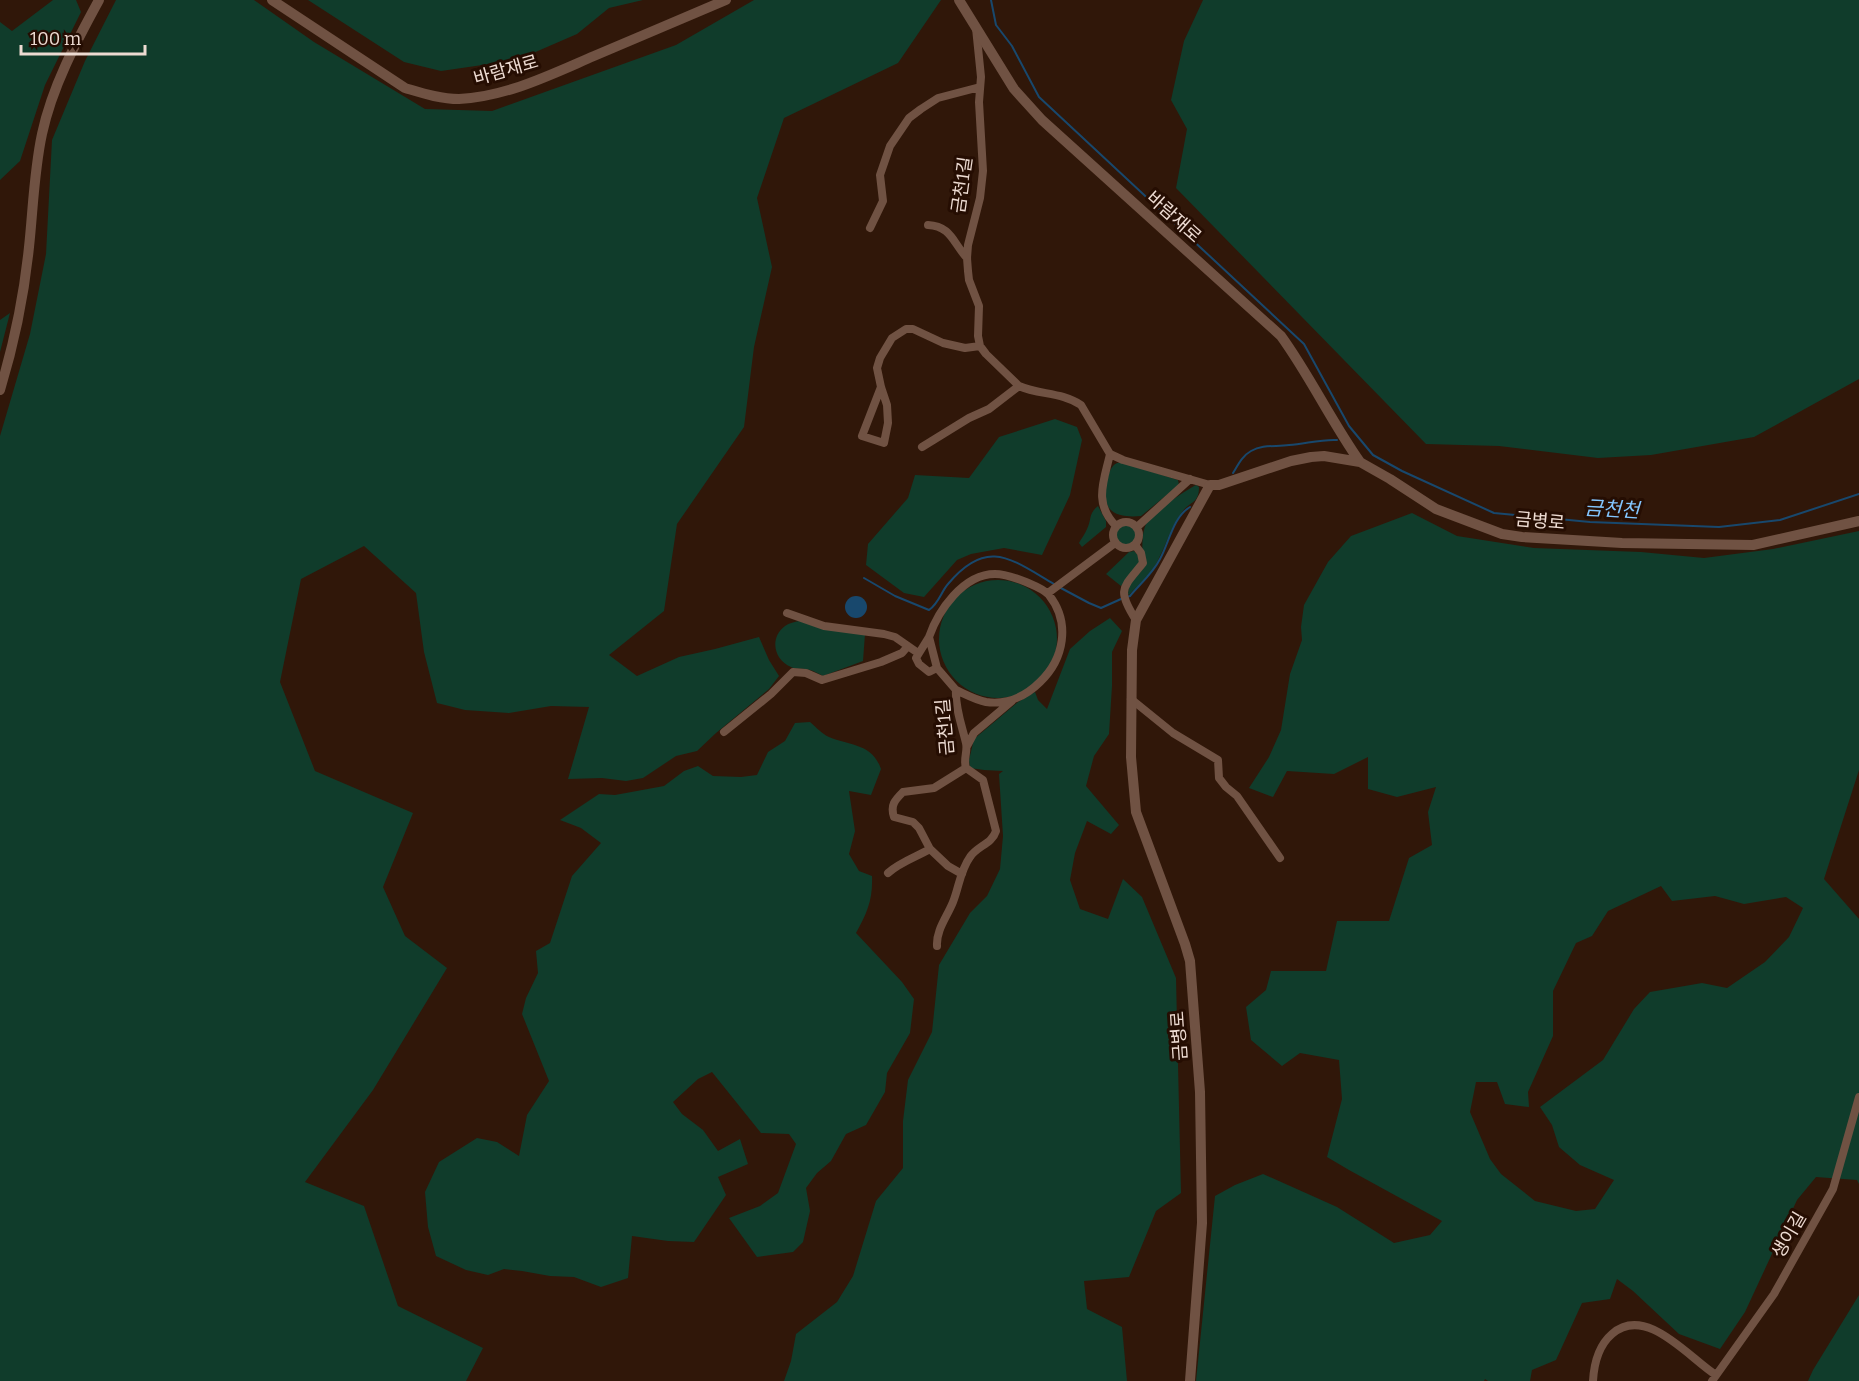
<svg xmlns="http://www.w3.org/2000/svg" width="1859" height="1381" font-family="Bitter,'Noto Sans KR',serif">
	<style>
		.green { fill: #103c2b; fill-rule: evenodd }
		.water { fill: #18486d }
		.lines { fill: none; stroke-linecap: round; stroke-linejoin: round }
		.stream { stroke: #18486d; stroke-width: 2 }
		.street { stroke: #705243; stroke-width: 8 }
		.secondary { stroke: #705243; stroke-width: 10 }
		.labels { text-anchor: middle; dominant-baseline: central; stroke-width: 6; stroke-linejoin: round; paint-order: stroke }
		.street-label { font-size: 18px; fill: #eddbd2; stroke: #250d02 }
		.water-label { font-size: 20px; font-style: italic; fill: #83c5fe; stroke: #250d02 }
	</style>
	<rect width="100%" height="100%" fill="#301709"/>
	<!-- green -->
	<path class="green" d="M53,0H76L81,12L45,85L20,161L0,180V22L12,31Z
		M116,0H254L314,42L425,109L492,111L676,45L754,0H941L898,63L784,118L757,198L772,267L754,347L744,427L677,524L664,611L609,655L637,676L679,657L715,649L759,637L769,660L779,676L769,689L716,733L697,751L676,756L643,778L626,781L602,778L568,779L589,707L551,706L509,713L465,710L437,703L424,652L416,593L364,546L301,579L280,682L315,771L413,813L383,887L405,936L447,968L373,1090L305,1182L364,1206L398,1306L483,1348L466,1381H0V436L30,334L46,254L52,140L85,61Z
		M308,0H643L609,8L577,34L517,60L441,71L404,62Z
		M1203,0H1859V379L1754,437L1651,455L1598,458L1499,446L1426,444L1176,188L1187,129L1171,100L1184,41Z
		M10,313L0,352V320Z
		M1055,419L1077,427L1082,440L1070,495L1042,555L1004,548L971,554L957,560L924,597L904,593L866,565L868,544L908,498L915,475L969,478L999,437Z
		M1121,462L1178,480L1179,485L1141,516C1131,517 1116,517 1109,508C1102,499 1106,474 1113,466C1116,463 1117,463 1121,462Z
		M1196,485L1199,487C1199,504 1190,501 1182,512C1171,526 1167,543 1159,558C1153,572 1139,584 1129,595L1128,594L1129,584L1143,569C1143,555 1140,535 1147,522C1153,512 1185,491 1196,485Z
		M1098,506L1106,521V527L1082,547L1079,543C1081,539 1085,534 1087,529C1092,519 1088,514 1098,506Z
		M1412,513L1457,536L1534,548L1641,552L1704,558L1773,549L1859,531V770L1824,879L1859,919V1184L1857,1180L1816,1177L1797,1200L1745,1312L1720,1349L1679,1334L1633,1291L1617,1279L1610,1299L1582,1303L1556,1360L1532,1370L1530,1381H1488L1485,1379L1484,1381H1196L1215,1196L1235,1185L1263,1174L1337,1207L1394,1243L1430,1235L1442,1221L1349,1170L1327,1157L1342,1099L1339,1060L1300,1053L1282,1066L1251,1040L1246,1007L1266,990L1271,971H1326L1337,921H1389L1409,858L1432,845L1428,812L1436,787L1397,797L1368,789V757L1334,774L1287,771L1273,797L1249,788L1269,757L1281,730L1290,674L1302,640L1301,627L1304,605L1328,562L1351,536ZM1661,886L1672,901L1715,896L1744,904L1786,897L1803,908L1789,937L1765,962L1727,988L1702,983L1650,992L1634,1009L1603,1060L1540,1107L1552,1125L1559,1147L1580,1165L1614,1180L1595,1209L1576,1211L1535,1201L1501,1174L1490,1159L1470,1112L1476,1082H1497L1505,1104L1529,1107L1528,1092L1553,1036V991L1576,943L1592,936L1608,911Z
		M1116 535a10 10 0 1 1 20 0a10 10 0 1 1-20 0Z
		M1134,551L1138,555L1140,562L1132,574L1121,586L1106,574L1129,552Z
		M939 639a59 59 0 1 1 118 0a59 59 0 1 1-118 0Z
		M1110,618L1122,631L1112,652V686L1109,734L1094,756L1086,786L1119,825L1111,834L1087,821L1075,853L1070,880L1080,909L1108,919L1123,879L1142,897L1176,978L1181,1193L1156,1211L1129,1277L1084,1281L1087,1309L1122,1327L1127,1381H784L791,1361L796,1334L837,1302L853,1276L876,1201L903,1168V1121L908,1080L932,1032L939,965L970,913L987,896L1000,869L1003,836L999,774L1003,771L984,770L970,768L969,760L974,739L1018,702L1035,692L1038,700L1047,709L1070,649L1090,631Z
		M799,621L865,634L863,661L823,676C819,674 814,671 810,670C804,668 797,670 791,667C774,660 769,638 785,626C789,623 795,622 799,621Z
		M810,722C816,727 822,734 829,737C850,746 872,743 881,769L871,795L849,791L855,831L849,854L859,871L872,876C873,900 867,913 856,933L902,982L914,999L910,1033L887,1073L885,1092L866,1125L846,1134L831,1161L817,1173L806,1188L810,1211L803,1242L793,1252L757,1257L729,1218L760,1206L778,1193L796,1144L789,1134L761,1133L712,1072L698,1079L673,1102L682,1114L703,1130L718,1151L740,1139L748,1164L718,1177L726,1195L694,1242L668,1241L632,1236L628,1278L601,1287L574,1277L550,1276L522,1271L504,1269L488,1275L466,1270L436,1256L428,1227L425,1192L439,1162L477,1138L497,1142L519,1156L527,1115L549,1081L522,1014L526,998L538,973L536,951L550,943L572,876L601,843L581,828L560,820L599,794L615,795L664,786L684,771L698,766L713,776L741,777L757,775L768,752L785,741L795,723Z
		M1859,1295V1381H1808L1813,1370Z"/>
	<!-- water -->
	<path class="water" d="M845 607a11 11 0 1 1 22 0a11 11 0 1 1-22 0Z"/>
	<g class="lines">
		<!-- stream -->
		<path class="stream" d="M991,0L996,25L1012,46L1039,97L1304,344L1349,426L1373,455L1402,471L1494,513L1590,522L1719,527L1780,520L1859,494
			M1233,473C1238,465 1242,456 1251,451C1263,444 1276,447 1289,445C1305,444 1321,439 1337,440
			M864,578L895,596L929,610C939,603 941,592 948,584C987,537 1011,559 1054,584
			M1059,587L1089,603L1101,608L1121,599
			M1127,597L1130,596C1140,584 1153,573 1160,559C1169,543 1173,517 1190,507"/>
		<!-- street -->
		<path class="street" d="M976,28L981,77L979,102L983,171L980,198L968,245L967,258L968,271L969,280L979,306L978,336L980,346L986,354L1019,386C1039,395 1062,392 1081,405L1110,454L1123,460L1210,485
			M928,225C951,226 953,243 967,258
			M870,228L883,201L880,175L890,146L909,118L921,109L938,98L980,87
			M881,387L862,436L884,443L888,423L887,405L881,387L877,368L880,358L892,338L906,329H913L943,343L965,348L980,346
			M922,447L969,418L989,409L1019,386
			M1110,454C1104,481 1093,503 1116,526
			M1113 535a13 13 0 1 1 26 0a13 13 0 1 1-26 0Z
			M1137,527L1190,479
			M1135,545L1141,553L1143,563C1123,588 1116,589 1136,620
			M1048,593L1115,543
			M787,613L824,626L884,634L895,637L918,653
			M929,637C938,611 963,574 995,574C1005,574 1016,578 1026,582C1033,585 1044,589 1049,595C1071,623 1064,659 1040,682C1026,696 1007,705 986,702C976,700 965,694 956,690C955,708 962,726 966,743C968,752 963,759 966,768L934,788L903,792C895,800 890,805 894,817L913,822L919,828L930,849L948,866L962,874
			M937,668L929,672L919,664L916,658L929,637L937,668L956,690
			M1131,699L1173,733L1218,760L1219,778L1226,787L1237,796L1280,858
			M724,732L771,694L793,672L806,673L822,680L881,662L902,653L908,646
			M967,746L974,733L1012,701
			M888,873C900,862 916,857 930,849
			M937,946C936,930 947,917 953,902C959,887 960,871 970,857C977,846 992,844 996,831L983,780L966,768
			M1593,1381C1594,1364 1598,1346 1612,1334C1646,1304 1689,1358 1716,1375
			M1712,1381L1774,1294L1833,1189L1859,1097"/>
		<!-- secondary -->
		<path class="secondary" d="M272,0L405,88C422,93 440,99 459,99C506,97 552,74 594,56C638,37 682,19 726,0
			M959,0L1014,89L1042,120L1281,336C1310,376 1331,421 1360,462
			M0,390C14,344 24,296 29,247C33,210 34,171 42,134C52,87 76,42 99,0
			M1190,1381L1202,1223L1200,1092L1190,961L1185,944L1136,812L1131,757L1132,650L1136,620L1210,485H1219L1291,461L1311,457L1324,456L1360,462L1390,479L1436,509L1502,534L1522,537L1622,543L1753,545L1859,521"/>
	</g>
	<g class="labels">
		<!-- street labels -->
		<g class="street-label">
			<text transform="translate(506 70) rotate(-16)">바람재로</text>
			<text transform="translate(962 185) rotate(-82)">금천1길</text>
			<text transform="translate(1174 217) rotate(42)">바람재로</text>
			<text transform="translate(1540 521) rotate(5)">금병로</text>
			<text transform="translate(945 727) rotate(-95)">금천1길</text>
			<text transform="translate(1179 1036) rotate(-94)">금병로</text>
			<text transform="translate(1789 1235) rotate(-60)">생이길</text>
		</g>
		<!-- water labels -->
		<g class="water-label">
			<text transform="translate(1612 509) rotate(3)">금천천</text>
		</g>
	</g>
	<!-- scale -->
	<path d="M21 45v9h124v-9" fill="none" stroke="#eddbd2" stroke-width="3"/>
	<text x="30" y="45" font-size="18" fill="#eddbd2" stroke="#250d02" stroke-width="4.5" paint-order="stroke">100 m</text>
</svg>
